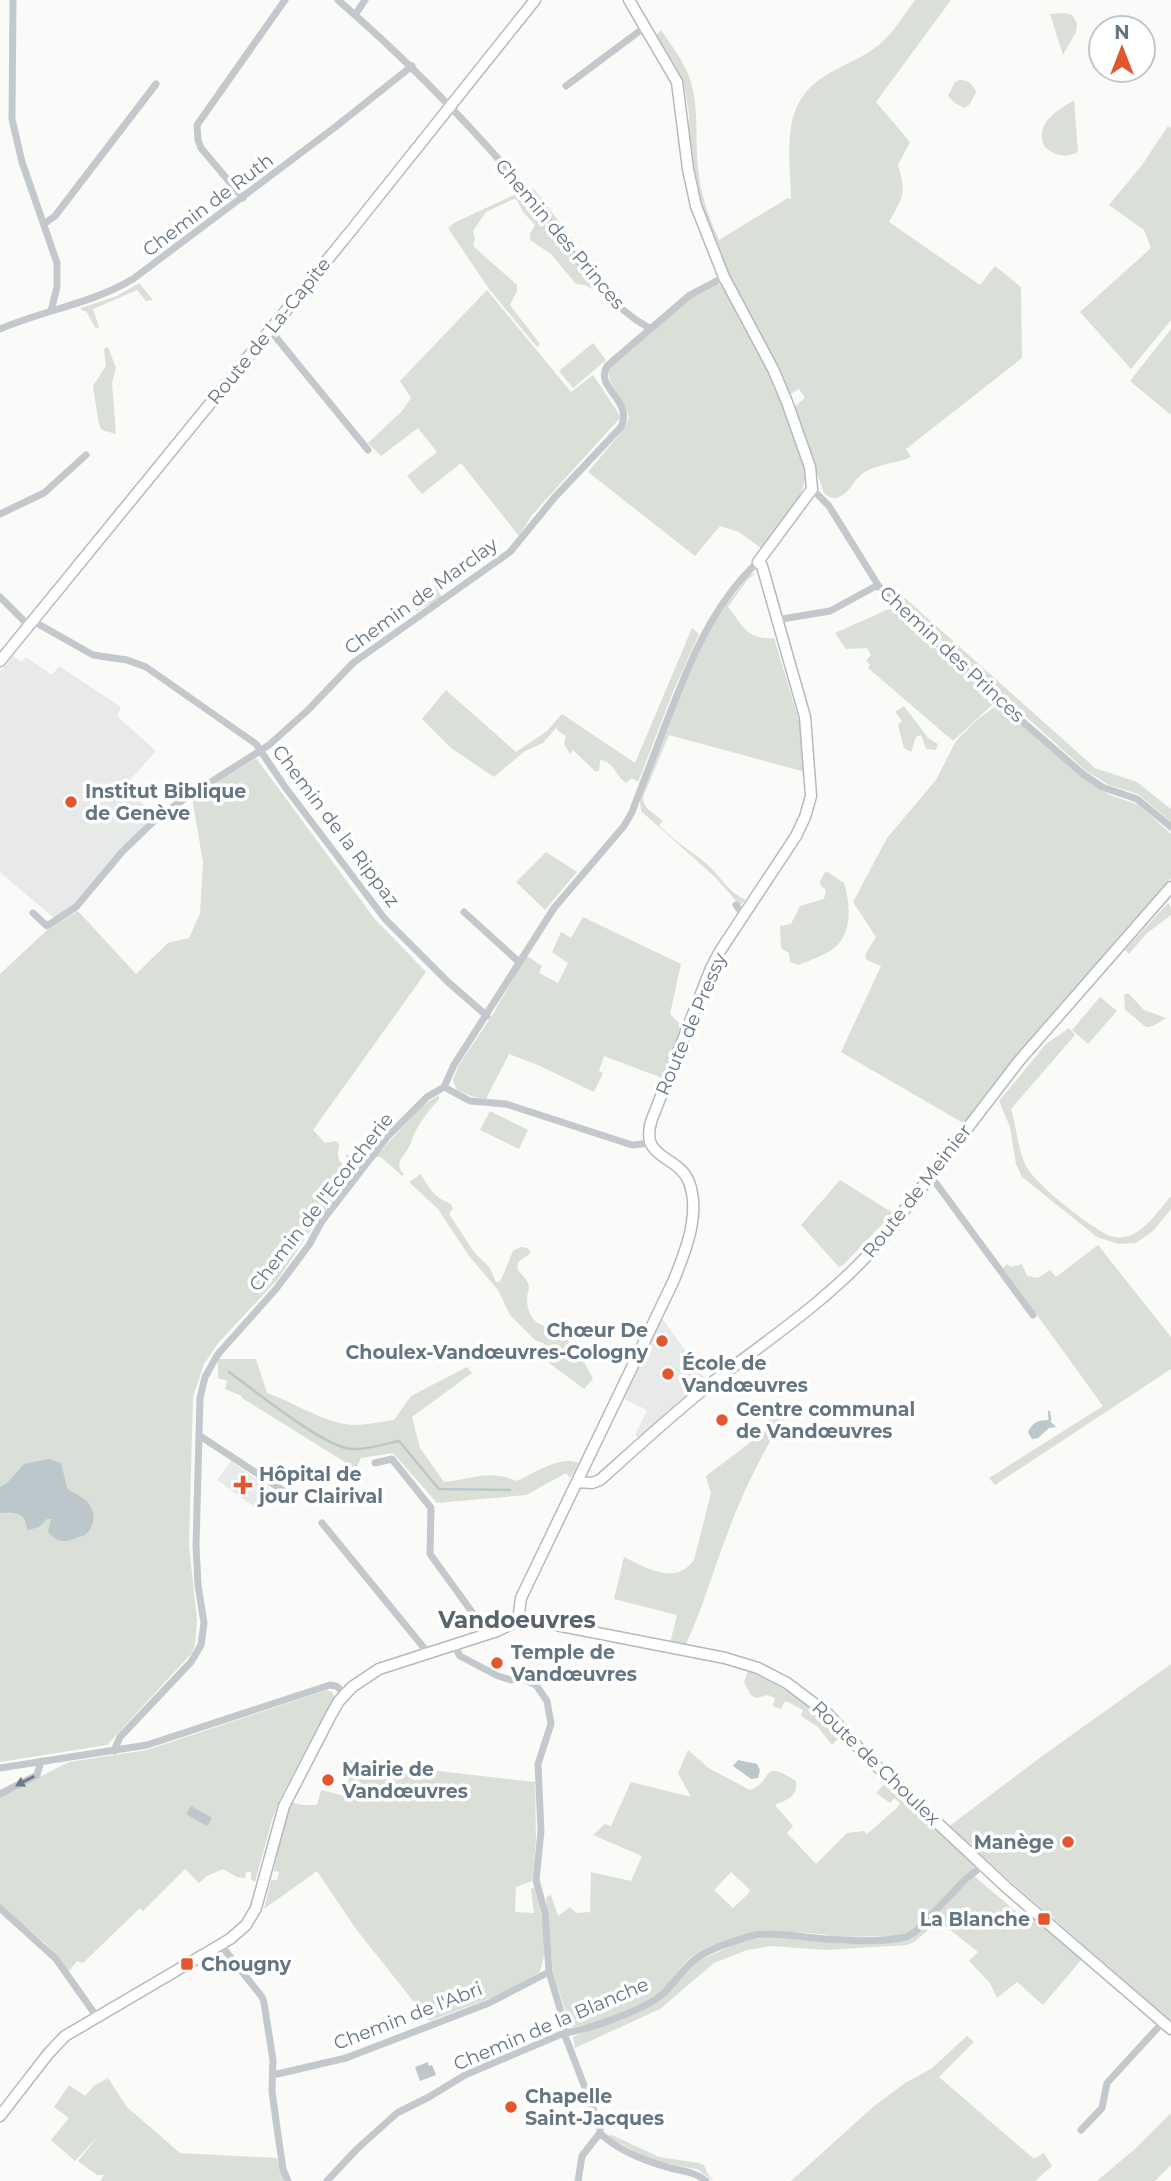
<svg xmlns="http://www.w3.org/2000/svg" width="1171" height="2181" font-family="Montserrat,sans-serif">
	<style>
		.built { fill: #e8e9e9 }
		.green { fill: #dadfd7; fill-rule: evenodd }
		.water { fill: #bbc7cb }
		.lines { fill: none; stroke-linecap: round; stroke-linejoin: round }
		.stream { stroke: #bbc7cb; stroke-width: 2.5 }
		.secondary-casing { stroke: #b3babf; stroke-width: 13 }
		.street { stroke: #c3c8cc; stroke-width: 7 }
		.secondary { stroke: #fff; stroke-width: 10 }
		.oneway { fill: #6a7a87 }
		.poi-dot { fill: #e4572e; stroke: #fff; stroke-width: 2.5 }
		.labels { text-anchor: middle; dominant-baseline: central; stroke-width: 7; stroke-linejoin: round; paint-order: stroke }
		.street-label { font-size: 19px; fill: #657683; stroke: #fff }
		.poi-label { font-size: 19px; font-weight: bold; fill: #657683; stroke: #fff; text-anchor: start }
		.quarter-label { font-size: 23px; font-weight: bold; fill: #57646e; stroke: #fff }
	</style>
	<rect width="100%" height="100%" fill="#fafaf8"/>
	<!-- built -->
	<path class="built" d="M13,656L22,662L26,657L52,675L59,666L121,707L117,716L156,751L123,788L160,817L112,864L76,907L56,920L0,872V672Z
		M662,1318L707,1381L671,1410L669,1409L661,1419L640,1438L635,1435L647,1410L622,1398Z
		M231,1461L270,1489L256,1508L217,1480Z"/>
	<!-- green -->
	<path class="green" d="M915,0H951L876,102L910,142L898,165C907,195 903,196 889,222L980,285L995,266L1021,287L1022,358L906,449L911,457C895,464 879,463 863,473C853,480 850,493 839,497C833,500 828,497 824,493L794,407L805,398L799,389L789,395L768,348L734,290L698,199L690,158L689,113L685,89L676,67L656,35L661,30C672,46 685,63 691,82C699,110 695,139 698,168C700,192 709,219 719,240L788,198L791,199C791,176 787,150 791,128C800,71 847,72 881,43C895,31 904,14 915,0Z
		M1064,13L1072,15L1077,23L1076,32L1063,55L1050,14Z
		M960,80C968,80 973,84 976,92L970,104L964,108L955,103L948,96L955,82Z
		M1074,100L1078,152C1065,158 1054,156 1044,146C1035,122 1057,111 1074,100Z
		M1168,126L1171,128V320L1131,369L1080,312L1151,248L1144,230L1109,205L1142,165Z
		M533,188L575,242L571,245L530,191Z
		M520,192L593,285L592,289L585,285L576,284L551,254L530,240V234L535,225L523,212L517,200L514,199L486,212L473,231L475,239L473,246L517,285V291L510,305L540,344L537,347L489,289L448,228L454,223Z
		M139,283L153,300L146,301L137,290L93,309L99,327L96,329L86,311L81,310V308L117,296Z
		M717,284L722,285L762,357L786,412L806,470C806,500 778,525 761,548L739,532L720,526L695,556L588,472L623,430L629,418C626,399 608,388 608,369L697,293Z
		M487,290L571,392L593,375L621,417L532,515L519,536L461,463L422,494L407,476L437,452L418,428L381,456L368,443L402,411L411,398L400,381Z
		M1171,329V415L1130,381Z
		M593,343L606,360L573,388L559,371Z
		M108,347L116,368L112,383L116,434L102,430L99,425L93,386L106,366L104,349Z
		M757,572L747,580L728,607C744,627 747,640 774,638L802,731L805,772L669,735L643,797C643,810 655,813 663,821L659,825C673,841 692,851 708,865C721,877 729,893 746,900L740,905L715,877L641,811L640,799L691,667L715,620L748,576Z
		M435,586L442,597L417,611L411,604Z
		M905,598L1095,768L1137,782L1171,809V822L1138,794L1109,785L1085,770L900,603Z
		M891,608L995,702L953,741L868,668L870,665L866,661L871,655L867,648L846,649L835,633Z
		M692,628L699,634L673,692L638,782L632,778L626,783C615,776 615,762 600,760L599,771H595L573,750L570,754L564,744L566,736L557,730V727L543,743L525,751L494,777L451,748L422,719L446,690L516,752L547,731L562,714L635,763Z
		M999,704L1089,782L1110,795L1139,805L1171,834V878L1049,1021L1025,1045L963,1123L841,1052L881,966L867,960L865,955L876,937L853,902L887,838L936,780L956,741L978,719Z
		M904,706L928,738L938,744L936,750L926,749L921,735L916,737L911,752L904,748L898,725L902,721L895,712Z
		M256,758L374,918L426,972L313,1130L325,1143L336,1141L339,1144C338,1154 336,1160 345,1166L350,1165L352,1162L346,1158V1155C360,1155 371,1143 380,1133L381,1123L373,1121L384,1118L390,1127L319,1218L278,1279L219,1342L204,1364L193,1397L189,1546L197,1620L195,1645L191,1654L107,1745L0,1762V974L46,931L78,911L136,974L168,943L189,938L200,913L203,862L192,798Z
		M546,852L577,872L545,910L516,882Z
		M826,871L844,883C851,905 853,937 830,951C820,957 808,961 798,965L790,962L789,953L781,948L780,926L791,924L800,906L824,899L826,890L821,886L820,881Z
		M1168,903L1171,907V915L1146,934L1129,954L1125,950Z
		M583,917L681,964L670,1014L683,1027L662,1078L604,1056L599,1071L603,1073L594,1092L538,1065L509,1054L486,1099L474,1097L457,1090L453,1080L459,1065L493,1014L522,963L527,956L542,966L539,973L558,983L568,963L552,952L561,932L571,938Z
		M1128,993L1144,1010L1166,1018C1141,1035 1148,1025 1125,1010L1124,995Z
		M1100,997L1117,1011L1088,1044L1072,1030Z
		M1069,1028L1075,1035L1011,1109C1017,1128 1017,1148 1026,1166C1035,1184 1089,1226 1108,1235C1114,1238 1122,1238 1129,1236C1146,1230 1160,1209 1171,1196V1209L1153,1231L1136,1243L1118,1244L1097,1237L1022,1177L1016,1164L1010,1127L999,1101L1046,1044Z
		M439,1095V1099C426,1114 416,1126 410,1145C406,1155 392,1163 404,1174L402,1176L381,1157H375L422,1106Z
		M490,1111L528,1130L519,1149L480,1130Z
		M421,1174C429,1189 435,1198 451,1204L453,1208L449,1214L474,1252L490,1268L496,1282H500L513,1251L521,1247L528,1248L531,1253L518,1262L517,1268C520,1274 528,1279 529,1287C529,1290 527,1294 527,1298C527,1321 540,1327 559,1329L568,1339L570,1351L583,1360L593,1379L584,1389L545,1360L547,1349L543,1343L535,1340L510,1315L498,1290L469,1256L438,1209L409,1182Z
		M840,1180L893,1213L843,1265L839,1267L801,1225Z
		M1098,1245L1171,1337V1369L995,1485L989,1478L1103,1406L1003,1268L1007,1264L1011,1267L1022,1264L1027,1276L1038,1278L1050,1270L1056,1277Z
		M218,1359H256L267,1393C293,1402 316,1418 344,1424C359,1427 379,1422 394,1420L411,1396L467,1367L472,1373L412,1417L420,1448L444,1482C475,1479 486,1469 517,1481C535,1473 560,1455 579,1463L570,1478L566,1473L526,1495L437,1503L393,1453L361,1458L356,1469L242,1398V1396L225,1389L227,1381L218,1378Z
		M788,1409V1414C759,1455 739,1501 722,1548C710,1581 701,1612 686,1644L670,1643L677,1615L614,1599L624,1557C647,1568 675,1586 694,1560L711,1493L706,1476L772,1426L768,1418Z
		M1171,1664V2021L948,1827L1045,1754Z
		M748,1671C784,1687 815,1706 840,1737L832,1745L818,1727L801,1716L803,1710L788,1702H784L781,1709L773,1706L775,1698L768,1695L755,1698L750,1694L744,1682Z
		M327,1690L332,1692L334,1697L279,1800L272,1820L255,1882L251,1879V1872H246L245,1878L237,1877L223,1869L207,1876L199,1883L185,1869L143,1911L140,1908L83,1963L77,1961L69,1971L46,1944L0,1905V1797L69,1762L147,1750Z
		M688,1750L710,1769L750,1790C775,1781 759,1757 796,1781C798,1797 787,1800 775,1805L793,1826L787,1833L816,1864L847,1833L864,1831L867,1834L897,1808L900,1803L894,1798L890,1803L876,1793L884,1784L916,1814L922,1815L975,1866L914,1931L901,1936L830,1937L829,1935C781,1929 736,1931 693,1956C680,1964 672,1982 661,1992C645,2007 592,2027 571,2027L553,1974L546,1897L551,1895L558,1916L570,1907L576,1913L590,1912L591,1872L631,1881L642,1856L593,1835L605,1824L611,1826L631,1782L691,1797L678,1773ZM731,1872L750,1890L748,1894L733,1908L714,1890Z
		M343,1760L535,1782L536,1841L532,1881L516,1887L515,1912L534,1913L531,1889L534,1887C541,1907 550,1954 539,1973L499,1995L429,2021L356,1929L317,1871L264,1909L271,1880H277L279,1872L274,1871L282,1828L291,1802L302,1805H317L321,1790L349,1797L347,1790L349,1778L342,1772Z
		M974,1876L1020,1915L1024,1911L1082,1959L1043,2005L1017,1982L997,1998L990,1983L969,1961L978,1952L939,1921L914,1942L907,1945L825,1950L772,1946L747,1950L714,1963L660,2009L575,2048L573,2037L659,1999L698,1961L745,1940L772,1937L845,1944L908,1941L917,1935Z
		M967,2036L974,2042L939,2077L1034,2159L1044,2153L1052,2166L1035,2181H791L873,2107L905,2083L931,2069Z
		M108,2078L127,2107L180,2153L277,2158L284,2181H100L104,2175H97L78,2161L99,2135L75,2161L51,2140L69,2118L54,2107L69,2085L85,2096L94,2086Z
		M1171,2113V2165L1155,2181H1097L1136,2148Z
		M612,2135L659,2157L699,2163L704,2165L707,2173L714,2181L697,2169L661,2163L641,2155L607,2136Z"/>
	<!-- water -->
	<path class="water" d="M1049,1420L1056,1427L1049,1428L1038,1438L1032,1439L1028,1432C1034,1421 1037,1421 1049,1420Z
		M49,1459L61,1463L67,1488C72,1493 76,1493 81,1497C96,1506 98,1524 85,1535C70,1540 60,1547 48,1532L51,1519H47L39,1527L28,1530C26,1527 26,1523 25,1520C21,1512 8,1512 0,1513V1487L7,1483L24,1464Z
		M738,1760L757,1764L760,1770L758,1778L751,1779L733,1766Z
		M191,1806L212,1818L207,1826L186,1814Z
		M428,2062L429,2066L432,2065L436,2075L420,2081L415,2067Z"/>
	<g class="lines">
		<!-- stream -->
		<path class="stream" d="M229,1372C254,1390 324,1447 351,1449C366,1450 384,1444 399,1441L439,1489L510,1490
			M1049,1412L1050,1420"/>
		<defs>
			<path id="secondary" d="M0,661L350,232L535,0
				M577,1482L592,1483L600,1480C638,1446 675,1412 714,1381C772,1337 835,1295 882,1239L1019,1061L1171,887
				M518,1621L521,1598L673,1282C685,1253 701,1214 689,1182C678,1154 638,1160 652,1119L711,968L720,951L796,836L805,817L811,796L805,717L762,566L758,562L812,489L810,467L787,402L773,369L724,277L696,206L688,169L677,82L629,0
				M0,2116L48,2054L65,2036L230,1939L246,1925L256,1908L284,1806L331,1715L339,1701L352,1687L379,1669L497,1631L518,1621L546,1623L725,1658L758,1668L787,1683L828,1714L867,1757L1006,1887L1171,2029"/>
		</defs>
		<!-- secondary casing -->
		<use href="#secondary" class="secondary-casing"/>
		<!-- street -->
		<path class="street" d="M13,0L12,119L22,162L57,263V287L51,311
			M338,0C405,58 464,118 522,186C561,232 595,298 649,328
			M355,15L365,0
			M566,86L645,27
			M243,198L201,148L198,140L197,125L285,0
			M44,224L55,216L156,84
			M0,329C44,310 91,304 133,279L334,128L412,66
			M270,330L368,450
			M812,489L829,506L878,585L889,598L1001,703L1083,774L1102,787L1137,799L1171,827
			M0,514L44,493L86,455
			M0,597L29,626
			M776,620L830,611L878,585
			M33,621L93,655L127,660L146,667L256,744L285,787L385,919L448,982L487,1016
			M736,905L743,915
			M464,912L519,962
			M33,913L47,926L76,907L122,852L155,820L178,803L269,745L308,710L353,663L510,552L555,497L621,427C634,400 594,388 607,366L690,295L724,277
			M444,1087L470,1101L506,1104L632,1145L651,1143
			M930,1175L1033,1315
			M200,1436L284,1491
			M375,1463L392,1459L431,1508L430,1554L488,1634
			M322,1523L429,1654
			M454,1645L460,1656L498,1676L511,1680L521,1678L536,1685L547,1701L551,1724L538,1764L541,1831L536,1880L545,1913L549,1972L563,2019L564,2033L600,2127V2133C618,2151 645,2161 670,2168C683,2171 695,2172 706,2181
			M114,1751L120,1737L191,1662L201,1645L204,1623L198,1585L196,1546L200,1398L205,1377L218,1354L276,1289L309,1245L322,1221L387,1137L427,1097L444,1087L454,1065L554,908L624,826L632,812C642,785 653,758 663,731C686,671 710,606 758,562
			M0,1768L147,1745L330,1685L336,1686L345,1693
			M0,1794L37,1775L41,1761
			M0,1908L56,1959L97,2017
			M220,1944L262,1997L264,2003L273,2060L272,2091L277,2128L283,2169L288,2181
			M273,2075L346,2058L489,2003L549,1972
			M1081,2130L1102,2108L1107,2083L1163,2022
			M327,2181L357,2149L397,2113L429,2097L465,2075L564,2033C588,2030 640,2011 659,1997C672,1987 680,1972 692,1962C704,1951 726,1944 741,1939C764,1930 792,1936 815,1938C844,1941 878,1943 907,1937L915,1932L967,1878L982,1866
			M578,2181L582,2156L600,2133"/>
		<!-- secondary -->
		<use href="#secondary" class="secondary"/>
	</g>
	<!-- one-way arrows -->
	<defs><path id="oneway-solid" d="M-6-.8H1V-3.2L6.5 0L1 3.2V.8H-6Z" transform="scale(1.75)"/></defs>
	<use class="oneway" href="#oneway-solid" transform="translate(25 1781) rotate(153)"/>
	<!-- markers -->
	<g class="poi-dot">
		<circle cx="71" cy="802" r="7"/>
		<circle cx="662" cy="1341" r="7"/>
		<circle cx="668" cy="1374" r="7"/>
		<circle cx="722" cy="1420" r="7"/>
		<path d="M239.5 1474.5h7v7h7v7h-7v7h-7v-7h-7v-7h7z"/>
		<circle cx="497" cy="1663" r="7"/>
		<circle cx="328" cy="1780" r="7"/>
		<circle cx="1068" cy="1842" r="7"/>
		<rect x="1037" y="1912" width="14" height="14" rx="3.5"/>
		<rect x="180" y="1957" width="14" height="14" rx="3.5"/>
		<circle cx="511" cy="2107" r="7"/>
	</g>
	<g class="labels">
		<!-- street labels -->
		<g class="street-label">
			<text transform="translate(208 205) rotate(-37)">Chemin de Ruth</text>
			<text transform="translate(560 234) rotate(50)">Chemin des Princes</text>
			<text transform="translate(269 331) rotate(-51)">Route de La-Capite</text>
			<text transform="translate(421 596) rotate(-36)">Chemin de Marclay</text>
			<text transform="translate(952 654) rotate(43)">Chemin des Princes</text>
			<text transform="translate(336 826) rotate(53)">Chemin de la Rippaz</text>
			<text transform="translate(691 1024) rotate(-67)">Route de Pressy</text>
			<text transform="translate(917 1191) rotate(-52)">Route de Meinier</text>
			<text transform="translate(321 1202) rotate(-52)">Chemin de l'Ecorcherie</text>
			<text transform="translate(876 1763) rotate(44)">Route de Choulex</text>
			<text transform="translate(408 2016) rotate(-21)">Chemin de l'Abri</text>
			<text transform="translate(551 2024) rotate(-23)">Chemin de la Blanche</text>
		</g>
		<!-- poi labels -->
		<g class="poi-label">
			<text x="85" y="791">Institut Biblique<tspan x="85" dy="22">de Genève</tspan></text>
			<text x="648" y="1330" text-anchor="end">Chœur De<tspan x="648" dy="22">Choulex-Vandœuvres-Cologny</tspan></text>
			<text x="682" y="1363">École de<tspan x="682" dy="22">Vandœuvres</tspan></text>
			<text x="736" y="1409">Centre communal<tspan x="736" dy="22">de Vandœuvres</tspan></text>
			<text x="259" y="1474">Hôpital de<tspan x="259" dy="22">jour Clairival</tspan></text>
			<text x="511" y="1652">Temple de<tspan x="511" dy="22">Vandœuvres</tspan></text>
			<text x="342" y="1769">Mairie de<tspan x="342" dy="22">Vandœuvres</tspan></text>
			<text x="1054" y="1842" text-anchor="end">Manège</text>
			<text x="1030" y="1919" text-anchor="end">La Blanche</text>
			<text x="201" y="1964">Chougny</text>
			<text x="525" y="2096">Chapelle<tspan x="525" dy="22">Saint-Jacques</tspan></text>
		</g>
		<!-- quarter labels -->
		<g class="quarter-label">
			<text x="517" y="1620">Vandoeuvres</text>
		</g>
	</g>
	<!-- north arrow -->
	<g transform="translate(1122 49)"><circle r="33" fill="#ffffff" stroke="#c1c8cd" stroke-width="2"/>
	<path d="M0-5L12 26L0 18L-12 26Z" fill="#e4572e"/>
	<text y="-10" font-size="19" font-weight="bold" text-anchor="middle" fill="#657683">N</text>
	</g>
</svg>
